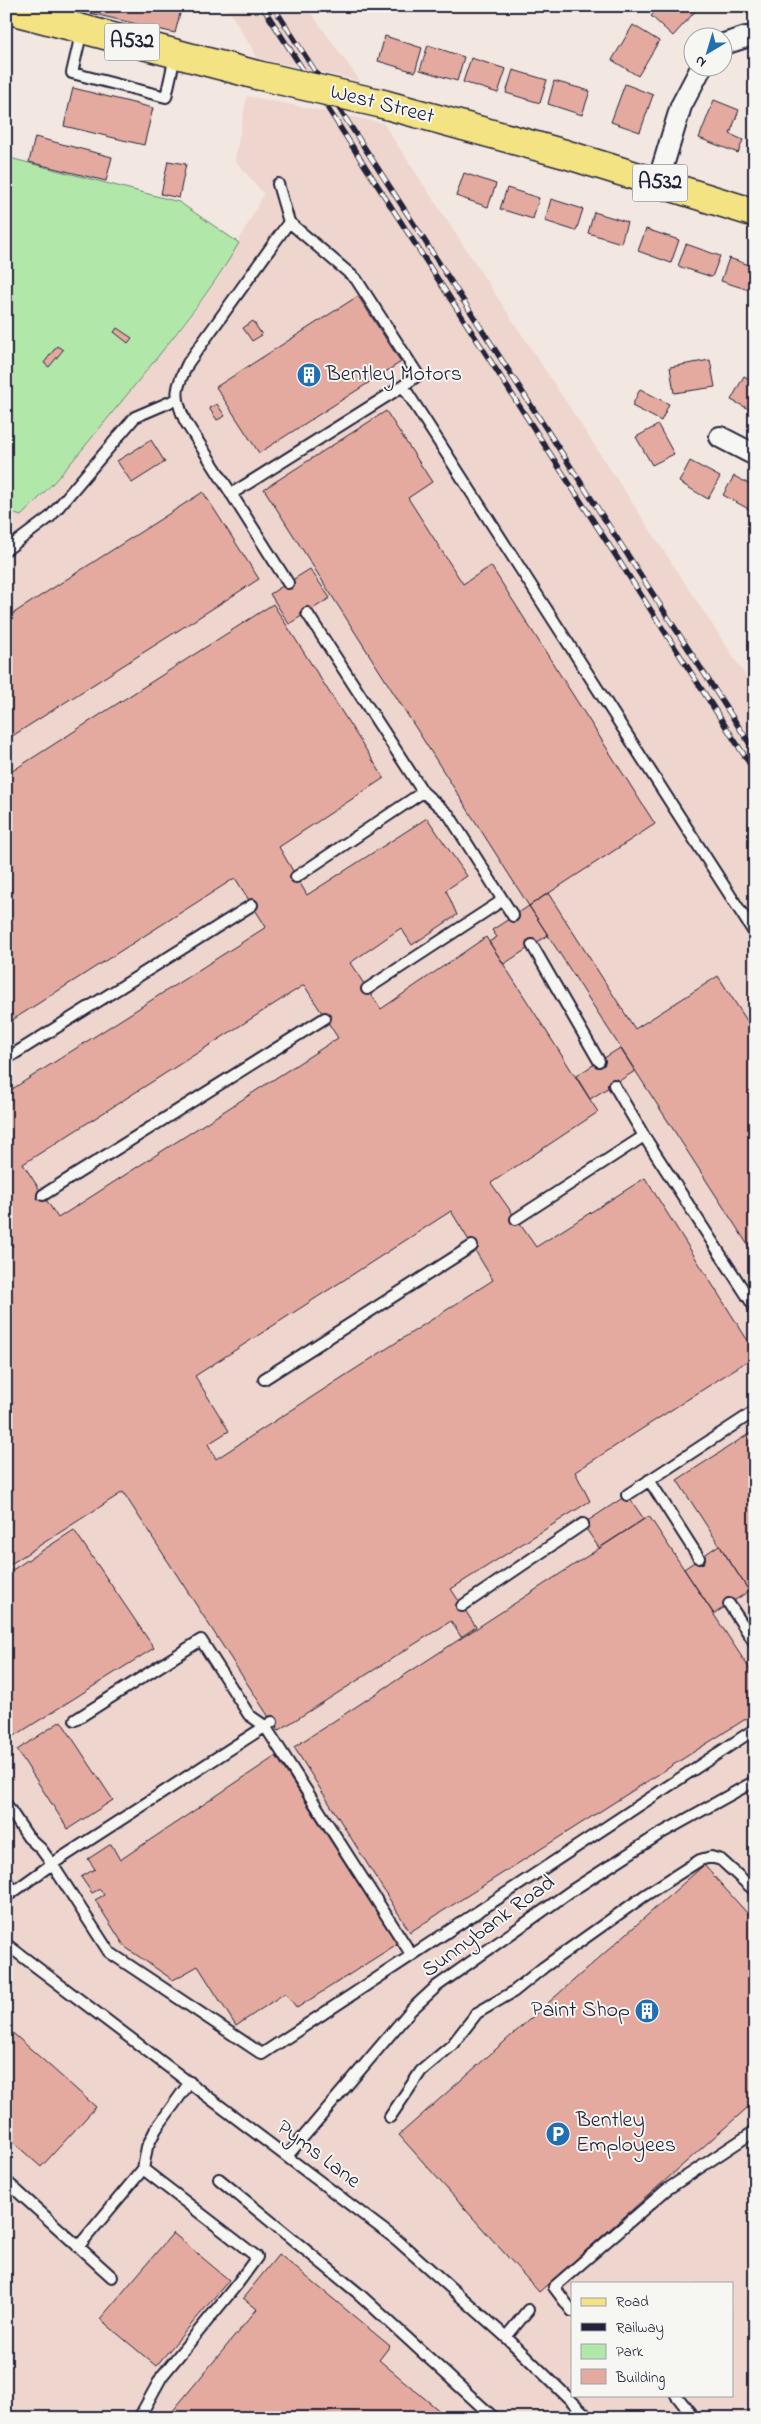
<svg xmlns="http://www.w3.org/2000/svg" width="761" height="2424" font-family="'Indie Flower',sans-serif">
	<style>
		.built { fill: #eed5cd; fill-rule: evenodd }
		.green { fill: #b2e7aa; stroke: #6a8472 }
		.building { fill: #e4aa9f; stroke: #22223b; fill-rule: evenodd }
		.lines { fill: none; stroke-linecap: round; stroke-linejoin: round }
		.lane-casing { stroke: #22223b; stroke-width: 14 }
		.street-casing { stroke: #22223b; stroke-width: 24 }
		.primary-casing { stroke: #22223b; stroke-width: 31 }
		.lane { stroke: #f6f6f2; stroke-width: 10 }
		.street { stroke: #f6f6f2; stroke-width: 20 }
		.primary { stroke: #f4e382; stroke-width: 28 }
		.rail-casing { stroke: #22223b; stroke-width: 5.5 }
		.rail { stroke: #f6f6f2; stroke-width: 4; stroke-dasharray: 11; stroke-linecap: butt }
		.primary-bridge-casing { stroke: #22223b; stroke-width: 31; stroke-linecap: butt }
		.primary-bridge { stroke: #f4e382; stroke-width: 28 }
		.labels { text-anchor: middle; dominant-baseline: central; stroke-width: 4; stroke-linejoin: round; paint-order: stroke }
		.shield { fill: #f6f6f2; stroke: #626272; stroke-width: 1 }
		.shield-label { font-size: 21px; font-weight: bold; fill: #22223b }
		.street-label { font-size: 22px; fill: #22223b; stroke: #f6f6f2 }
		.poi-label { font-size: 22px; fill: #22223b; stroke: #f6f6f2; text-anchor: start }
	</style>
	<rect width="100%" height="100%" fill="#f2e7e1"/>
	<filter id="ink" filterUnits="userSpaceOnUse"><feTurbulence type="fractalNoise" baseFrequency=".02" numOctaves="2"/><feDisplacementMap in="SourceGraphic" scale="10" xChannelSelector="R" yChannelSelector="G"/><feConvolveMatrix kernelMatrix="1 2 1 2 8 2 1 2 1" color-interpolation-filters="sRGB"/></filter>
	<g filter="url(#ink)">
		<!-- built -->
		<path class="built" d="M226,6H306L360,81L258,58Z
			M247,96L383,123L755,690V2418H6V511L21,516L50,488L189,319L220,276L264,194L235,160ZM572,2283H732V2395H572Z"/>
		<!-- green -->
		<path class="green" d="M6,157L179,202L239,243C207,298 166,346 126,396C92,437 60,479 21,516L6,511Z"/>
		<!-- building -->
		<path class="building" d="M72,6H182L175,33L77,10L78,8Z
			M660,6H699V7L673,36L651,16Z
			M633,25L659,41L638,76L612,60Z
			M385,36L422,48L415,72L378,61Z
			M428,45L464,57L457,81L420,70Z
			M471,58L506,69L498,93L463,82Z
			M513,70L547,80L540,103L506,93Z
			M554,81L590,91L582,115L548,104Z
			M625,84L653,95L640,132L611,122Z
			M73,88L153,108L144,145L64,126Z
			M714,100L739,110L730,134L743,140L738,153L699,138Z
			M35,137L112,157L106,181L29,162Z
			M168,161L186,164L179,198L161,194Z
			M464,173L496,184L488,207L456,196Z
			M507,188L539,198L533,219L500,209Z
			M551,199L583,209L576,231L545,221Z
			M594,212L627,222L621,243L588,233Z
			M646,229L679,240L671,263L638,251Z
			M686,244L720,256L712,277L678,266Z
			M729,258L755,267V292L721,281Z
			M358,296L401,362L259,453L216,387Z
			M253,321L262,335L252,341L243,328Z
			M117,328L132,338L128,343L114,332Z
			M57,346L63,350L49,367L44,363Z
			M710,360L715,387L674,393L670,367Z
			M744,376L755,382V412L731,400Z
			M640,389L669,404L661,421L632,406Z
			M217,404L225,416L217,420L209,408Z
			M386,411L432,482L408,498L463,584L491,566L655,824L529,906L264,489Z
			M658,425L674,454L652,465L636,437Z
			M151,440L165,462L132,483L117,461Z
			M690,461L720,477L708,499L679,482Z
			M734,476L755,487L754,512L723,495Z
			M203,492L259,579L6,740V618Z
			M310,569L330,598L289,624L270,594Z
			M273,604L384,778L279,847L307,895L427,818L467,876L446,890L457,915L412,945L401,928L350,963L381,1009L486,937L598,1112L491,1183L536,1247L645,1178L755,1352V1356L575,1472L590,1501L451,1589L476,1627L461,1637L451,1621L278,1731L123,1492L6,1567V1250L13,1246L6,1235V1093L266,927L235,878L6,1024V775ZM304,985L338,1038L58,1218L23,1164ZM451,1211L493,1280L216,1459L208,1444L229,1431L195,1376Z
			M548,893L635,1029L718,976L755,1033V1256L529,906Z
			M529,906L548,935L504,964L489,942L497,937L492,930Z
			M620,1048L635,1071L590,1099L576,1076Z
			M755,1430V1600L677,1480Z
			M627,1495L644,1519L599,1548L583,1524Z
			M649,1516L755,1677V1713L410,1932L294,1747Z
			M74,1530L154,1648L8,1740L6,1737V1574Z
			M719,1545L749,1591L714,1614L684,1569Z
			M61,1721L113,1800L68,1829L17,1750Z
			M276,1756L397,1944L297,2008L285,1993L236,2026L198,1966L173,1980L125,1947L95,1900L104,1895L100,1889L92,1893L81,1877L95,1869L88,1859L111,1844L120,1860Z
			M704,1865L755,1922V2101L539,2292L399,2135Z
			M6,2027L96,2107L41,2167L6,2136Z
			M173,2233L229,2280L156,2366L100,2319Z
			M279,2254L390,2346L379,2360L448,2418H167L257,2309L243,2298Z"/>
		<g class="lines">
			<defs>
				<path id="lane" d="M82,30L72,73L166,97L175,56
					M278,184L289,222L188,363C176,388 173,394 185,421L288,583
					M289,222L356,279L418,375L403,386
					M231,494L403,386L755,934
					M6,550L50,517L135,417L177,399
					M307,613L423,792L449,815L513,916
					M296,877L423,792
					M532,945L599,1061
					M367,989L503,900
					M6,1059L252,905
					M614,1085L644,1136L755,1308
					M43,1195L325,1018
					M516,1219L644,1136
					M264,1379L472,1246
					M649,1480L699,1558
					M627,1495L755,1411
					M729,1604L755,1643
					M462,1606L583,1524
					M75,1720L201,1640L249,1715L265,1726L411,1954
					M6,1804L28,1837L41,1849L52,1864L109,1952L262,2054L755,1729
					M6,1880L13,1891
					M6,1897L52,1864L272,1722
					M6,1944L397,2240L506,2337L589,2418
					M390,2117L421,2071L452,2045L477,2013L513,1992L544,1967L644,1896L700,1860L711,1857L721,1860L755,1891
					M288,2155L411,2010L437,1986L571,1891L658,1835L755,1781
					M219,2179L358,2293L494,2418
					M6,2181L112,2277
					M78,2247L143,2169L147,2147L156,2129L190,2082
					M572,2311L554,2287L666,2190L755,2131
					M506,2337L528,2310
					M676,2395L694,2418
					M139,2418L162,2376L238,2283L257,2257L143,2169"/>
				<path id="street" d="M724,44L746,37
					M658,182L681,106L701,68
					M720,437L755,455"/>
				<path id="primary" d="M6,9L257,75
					M383,104L565,154L755,213"/>
			</defs>
			<!-- lane casing -->
			<use href="#lane" class="lane-casing"/>
			<!-- street casing -->
			<use href="#street" class="street-casing"/>
			<!-- primary casing -->
			<use href="#primary" class="primary-casing"/>
			<!-- lane -->
			<use href="#lane" class="lane"/>
			<!-- street -->
			<use href="#street" class="street"/>
			<!-- primary -->
			<use href="#primary" class="primary"/>
			<defs>
				<path id="rail" d="M262,6L755,772
					M273,6L755,752"/>
			</defs>
			<!-- rail casing -->
			<use href="#rail" class="rail-casing"/>
			<!-- rail -->
			<use href="#rail" class="rail"/>
			<defs>
				<path id="primary-bridge" d="M257,75L383,104"/>
			</defs>
			<!-- primary-bridge casing -->
			<use href="#primary-bridge" class="primary-bridge-casing"/>
			<!-- primary-bridge -->
			<use href="#primary-bridge" class="primary-bridge"/>
		</g>
	</g>
	<!-- icons -->
	<defs>
		<symbol id="building-disc" viewBox="-11 -11 22 22"><circle r="9.5" fill="#1f6fb2" stroke="#f6f6f2"/><path d="M-4-6H4V6H1V3H-1V6H-4ZM-2.5-4.3h1.7v1.8h-1.7ZM.8-4.3h1.7v1.8H.8ZM-2.5-1h1.7V.8h-1.7ZM.8-1h1.7V.8H.8Z" fill="#fff"/></symbol>
		<symbol id="parking-disc" viewBox="-11 -11 22 22"><circle r="9.5" fill="#1f6fb2" stroke="#f6f6f2"/><path d="M-3.5-5.5H1a3.5 3.5 0 0 1 0 7H-1V5.5H-3.5ZM-1-3.4V-.6H.8a1.4 1.4 0 0 0 0-2.8Z" fill="#fff"/></symbol>
	</defs>
	<g fill-rule="evenodd">
		<use href="#building-disc" x="295" y="361" width="28" height="28"/>
		<use href="#building-disc" x="633" y="1997" width="28" height="28"/>
		<use href="#parking-disc" x="544" y="2120" width="28" height="28"/>
	</g>
	<g class="labels">
		<!-- shield labels -->
		<g class="shield">
			<rect x="104.5" y="23.5" width="55" height="37" rx="4"/>
			<rect x="632.5" y="164.5" width="55" height="37" rx="4"/>
		</g>
		<g class="shield-label">
			<text x="132" y="42">A532</text>
			<text x="660" y="183">A532</text>
		</g>
		<!-- street labels -->
		<g class="street-label">
			<text transform="translate(382 105) rotate(14)">West Street</text>
			<text transform="translate(489 1927) rotate(-36)">Sunnybank Road</text>
			<text transform="translate(318 2155) rotate(37)">Pyms Lane</text>
		</g>
		<!-- poi labels -->
		<g class="poi-label">
			<text x="326" y="375">Bentley Motors</text>
			<text x="630" y="2011" text-anchor="end">Paint Shop</text>
			<text x="576" y="2121">Bentley<tspan x="576" dy="25">Employees</tspan></text>
		</g>
	</g>
	<!-- margin -->
	<rect width="761" height="2424" fill="none" stroke="#f6f6f2" stroke-width="25"/>
	<rect x="12" y="12" width="736" height="2399" fill="none" stroke="#22223b" stroke-width="2" filter="url(#ink)"/>
	<!-- legend -->
	<rect x="571" y="2282" width="162" height="115" fill="#f6f6f2" stroke="#a1a1a9"/>
	<rect x="581" y="2298" width="25" height="8" fill="#f4e382" stroke="#a1a1a9"/>
	<text x="616" y="2306" font-size="15" fill="#22223b">Road</text>
	<rect x="581" y="2323" width="25" height="8" fill="#22223b" stroke="#a1a1a9"/>
	<text x="616" y="2332" font-size="15" fill="#22223b">Railway</text>
	<rect x="581" y="2344" width="25" height="15" fill="#b2e7aa" stroke="#a1a1a9"/>
	<text x="616" y="2356" font-size="15" fill="#22223b">Park</text>
	<rect x="581" y="2369" width="25" height="15" fill="#e4aa9f" stroke="#a1a1a9"/>
	<text x="616" y="2382" font-size="15" fill="#22223b">Building</text>
	<!-- north arrow -->
	<g transform="translate(708 52) rotate(218)"><circle r="24" fill="#f6f6f2" stroke="#a1a1a9"/>
	<path d="M0-4L9 19L0 12L-9 19Z" fill="#1f6fb2"/>
	<text y="-8" font-size="14" font-weight="bold" text-anchor="middle" fill="#22223b">N</text>
	</g>
</svg>
